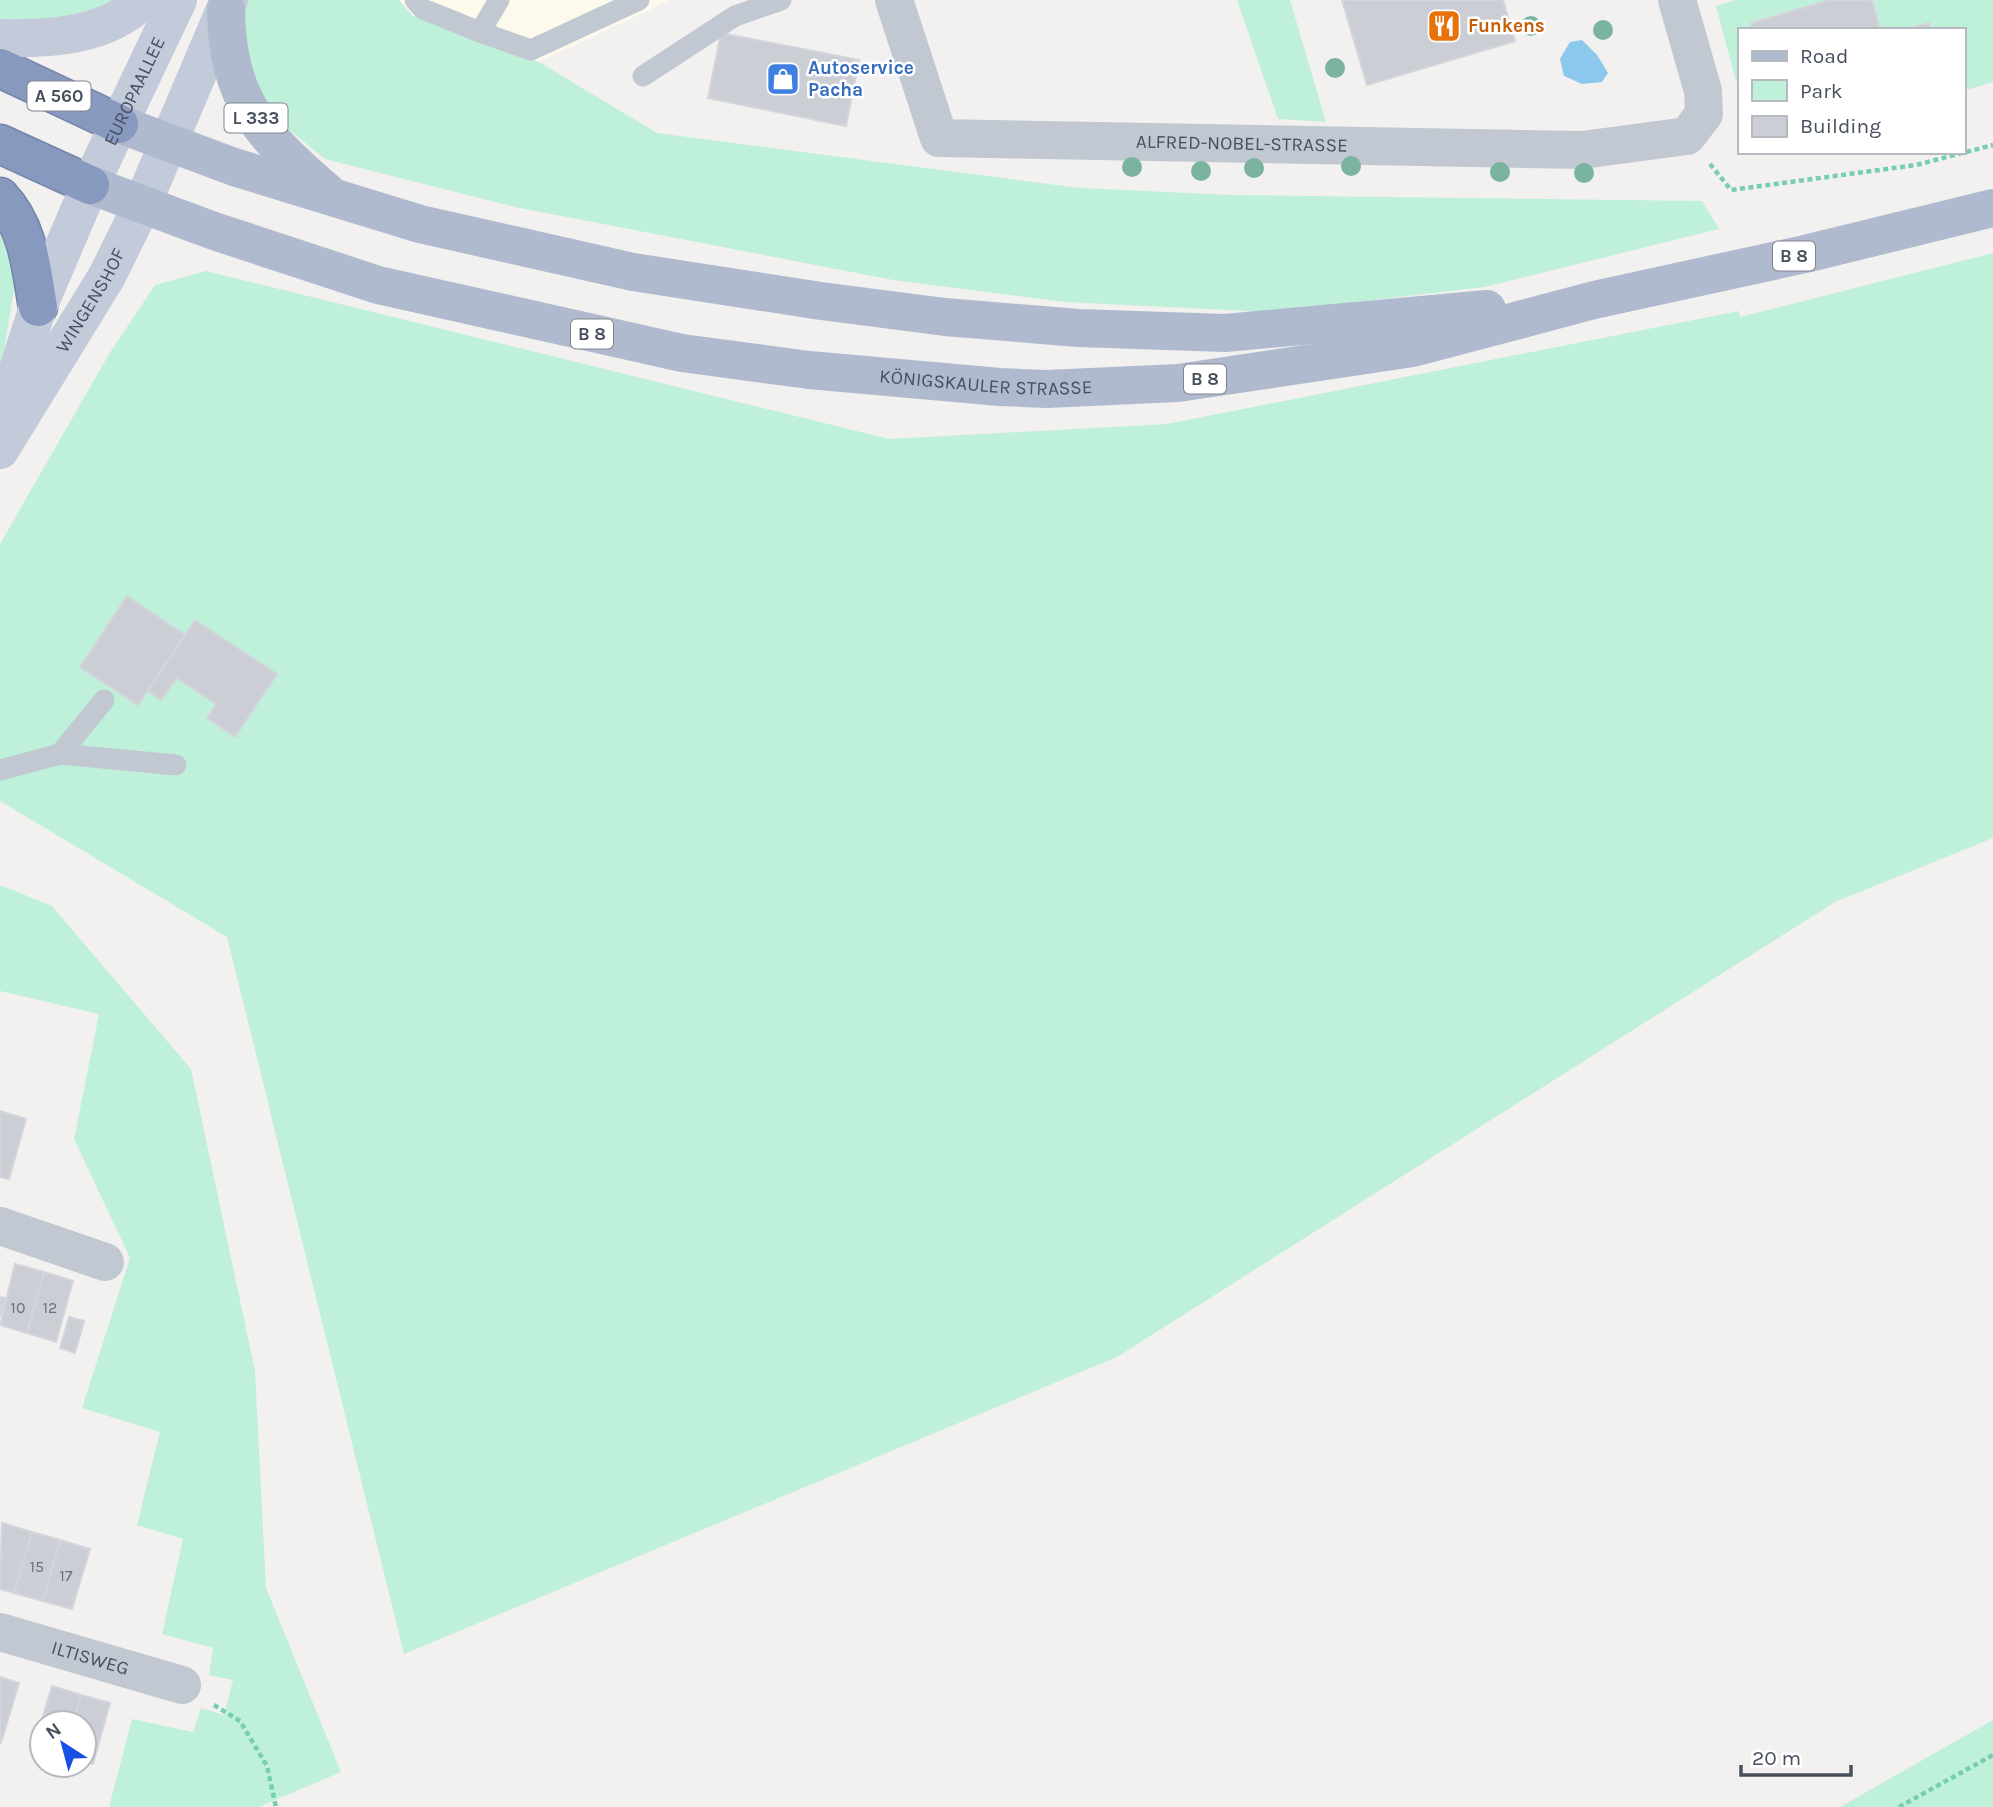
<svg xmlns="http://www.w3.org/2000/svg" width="1993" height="1807" font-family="Karla,sans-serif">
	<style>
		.commercial { fill: #fcfaea }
		.green { fill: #bff0da }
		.water { fill: #8cc8ed }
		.building { fill: #ccced6; stroke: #d4d5dc; stroke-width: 2 }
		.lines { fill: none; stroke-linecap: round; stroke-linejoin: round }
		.motorway-casing { stroke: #7384ab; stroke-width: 41 }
		.path { stroke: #76ceb2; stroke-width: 4.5; stroke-dasharray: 5 3.5; stroke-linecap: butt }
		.service { stroke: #c1c8d2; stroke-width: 21 }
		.minor { stroke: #c1c8d2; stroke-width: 38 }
		.secondary { stroke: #c3cad9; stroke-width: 38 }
		.primary { stroke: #b0bacf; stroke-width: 38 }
		.motorway { stroke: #8899bf; stroke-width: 38 }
		.tree { fill: #7ab3a0 }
		.labels { text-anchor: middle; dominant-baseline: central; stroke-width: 5; stroke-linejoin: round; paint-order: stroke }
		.number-label { font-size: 16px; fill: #69707c }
		.shield { fill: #fff; stroke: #7f848e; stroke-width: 2 }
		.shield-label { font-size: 18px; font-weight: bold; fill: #48505e }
		.food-label { font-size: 19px; font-weight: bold; fill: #c56008; stroke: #fff; text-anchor: start }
		.shop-label { font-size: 19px; font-weight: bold; fill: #366cbe; stroke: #fff; text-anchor: start }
		.street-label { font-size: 19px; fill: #48505e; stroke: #fff }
	</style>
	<rect width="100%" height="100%" fill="#f3f0f0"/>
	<!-- commercial -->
	<path class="commercial" d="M399,0H670L539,62L413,16Z"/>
	<!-- green -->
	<path class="green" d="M0,0H120L73,23L0,20Z
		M245,0H399L413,16L539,62L657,133L1080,188L1233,195L1702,201L1719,229L1485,287L1269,312L1065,302L893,280L515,207L325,159L282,124L256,89L242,50Z
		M1237,0H1290L1326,122L1278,119Z
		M1735,0H1993V82L1963,91V30H1739V83L1736,81L1716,6Z
		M0,228L18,265L0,376Z
		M1993,253V838L1835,902L1117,1357L404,1654L227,937L0,801V544L109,354L155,285L206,271L889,439L1167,424L1739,311L1740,317Z
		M0,885L52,906L191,1069L255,1371L266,1588L341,1772L259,1807H109L132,1719L193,1732L201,1708L224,1715L233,1680L209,1675L213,1648L162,1634L183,1539L137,1525L160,1432L82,1408L130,1258L74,1139L99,1014L0,991Z
		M1993,1720V1807H1840Z"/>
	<!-- water -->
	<path class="water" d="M1582,40L1597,55L1608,73L1602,82L1582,84L1564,76L1560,59L1570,42Z"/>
	<!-- building -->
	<path class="building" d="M1342,0H1503L1515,41L1367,85Z
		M1830,0H1872L1880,30H1753L1751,23Z
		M1929,23L1931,30H1905Z
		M721,33L859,60L846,126L708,98Z
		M127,596L185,635L138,705L80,667Z
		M195,620L277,674L235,737L207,718L216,704L177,678L161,700L148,691Z
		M0,1111L26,1119L9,1179L0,1177Z
		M15,1264L44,1272L27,1333L0,1325Z
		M44,1272L73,1281L56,1342L27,1333Z
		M0,1297L5,1298L0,1316Z
		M69,1317L84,1321L75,1353L60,1348Z
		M2,1523L32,1532L14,1593L0,1589Z
		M32,1532L60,1540L43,1601L14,1593Z
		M60,1540L90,1549L72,1609L43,1601Z
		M0,1677L19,1683L1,1743H0Z
		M52,1686L81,1695L73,1723H42V1749L34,1747Z
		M81,1695L110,1703L93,1764L84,1761V1723H73Z"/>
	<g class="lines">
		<defs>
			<path id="motorway" d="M0,68L119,124
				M0,144L90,185
				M0,197C29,228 31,267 38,307"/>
		</defs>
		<!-- motorway casing -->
		<use href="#motorway" class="motorway-casing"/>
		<!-- path -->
		<path class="path" d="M1710,164L1731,190L1916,165L1993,145
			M214,1705L240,1721L267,1766L276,1807
			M1899,1807L1993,1755"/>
		<!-- service -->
		<path class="service" d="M415,0L423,9L480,32
			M499,0L480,32L531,50L639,0
			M643,76L735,16L781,0
			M60,754L176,765
			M0,770L60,754L104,700"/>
		<!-- minor -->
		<g class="minor">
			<path id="s1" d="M894,0L939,138L1582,150L1687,136L1704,114L1703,91L1677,0"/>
			<path d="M0,1226L105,1262"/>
			<path id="s2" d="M0,1632L182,1685"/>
		</g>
		<!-- secondary -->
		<g class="secondary">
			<path d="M0,38C49,39 106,37 143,0"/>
			<path id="s3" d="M2,419L38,307L90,185L178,0"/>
			<path id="s4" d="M0,450L107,276L142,205L229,0"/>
		</g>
		<!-- primary -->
		<g class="primary">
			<path d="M226,9C227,100 261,135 327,192"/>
			<path d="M119,124L234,167L420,224L633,272L821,301L945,317L1078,328L1225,333L1487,309"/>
			<path id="s5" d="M90,185L214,231L378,285L682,353L809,370L1000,387L1047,389L1178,383L1413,348L1594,300L1805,254L1993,208"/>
		</g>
		<!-- motorway -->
		<use href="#motorway" class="motorway"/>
	</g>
	<!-- trees -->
	<g class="tree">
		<circle cx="1531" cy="26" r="10"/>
		<circle cx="1603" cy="30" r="10"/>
		<circle cx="1335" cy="68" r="10"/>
		<circle cx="1351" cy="166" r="10"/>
		<circle cx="1132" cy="167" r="10"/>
		<circle cx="1254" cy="168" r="10"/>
		<circle cx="1201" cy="171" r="10"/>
		<circle cx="1500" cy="172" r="10"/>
		<circle cx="1584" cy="173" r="10"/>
	</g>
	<!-- icons -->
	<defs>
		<symbol id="restaurant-square" viewBox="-11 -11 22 22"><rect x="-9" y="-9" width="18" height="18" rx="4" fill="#e8710a" stroke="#fff"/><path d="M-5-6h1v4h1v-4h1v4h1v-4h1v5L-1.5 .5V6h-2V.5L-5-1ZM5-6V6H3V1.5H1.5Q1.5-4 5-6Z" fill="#fff"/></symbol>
		<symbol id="shop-square" viewBox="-11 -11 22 22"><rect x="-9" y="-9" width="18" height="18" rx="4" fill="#3f7fe0" stroke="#fff"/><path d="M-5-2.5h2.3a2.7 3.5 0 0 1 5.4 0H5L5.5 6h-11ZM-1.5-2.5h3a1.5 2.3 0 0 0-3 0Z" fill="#fff"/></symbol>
	</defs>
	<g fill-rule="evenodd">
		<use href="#restaurant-square" x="1425" y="7" width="38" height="38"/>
		<use href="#shop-square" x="764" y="60" width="38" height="38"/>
	</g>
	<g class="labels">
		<!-- number labels -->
		<g class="number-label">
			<text x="18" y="1307">10</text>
			<text x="50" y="1307">12</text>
			<text x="37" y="1566">15</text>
			<text x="66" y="1575">17</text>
		</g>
		<!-- shield labels -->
		<g class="shield">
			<rect x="27.5" y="81.5" width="63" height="29" rx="5"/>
			<rect x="224.5" y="103.5" width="63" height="29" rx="5"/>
			<rect x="1773" y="241.5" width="42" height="29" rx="5"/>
			<rect x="571" y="319.5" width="42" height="29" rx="5"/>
			<rect x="1184" y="364.5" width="42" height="29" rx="5"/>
		</g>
		<g class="shield-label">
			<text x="59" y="96">A 560</text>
			<text x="256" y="118">L 333</text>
			<text x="1794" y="256">B 8</text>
			<text x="592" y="334">B 8</text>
			<text x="1205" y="379">B 8</text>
		</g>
		<!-- food labels -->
		<g class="food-label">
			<text x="1468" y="26">Funkens</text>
		</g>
		<!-- shop labels -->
		<g class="shop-label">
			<text x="808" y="68">Autoservice<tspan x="808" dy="22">Pacha</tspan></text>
		</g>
		<!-- street labels -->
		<g class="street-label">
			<text stroke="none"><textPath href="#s3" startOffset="354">EUROPAALLEE</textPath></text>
			<text stroke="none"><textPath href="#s1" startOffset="448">ALFRED-NOBEL-STRASSE</textPath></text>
			<text stroke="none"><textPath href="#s4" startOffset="175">WINGENSHOF</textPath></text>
			<text stroke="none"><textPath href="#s5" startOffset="922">KÖNIGSKAULER STRASSE</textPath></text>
			<text stroke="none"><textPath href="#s2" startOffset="94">ILTISWEG</textPath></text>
		</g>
	</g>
	<!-- legend -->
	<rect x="1738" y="28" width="228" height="126" fill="#ffffff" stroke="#b6b9bf" stroke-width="2"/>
	<rect x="1752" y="51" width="35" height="10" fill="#b0bacf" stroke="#b6b9bf" stroke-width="2"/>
	<text x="1800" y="63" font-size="21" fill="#48505e">Road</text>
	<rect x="1752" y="80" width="35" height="21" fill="#bff0da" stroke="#b6b9bf" stroke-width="2"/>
	<text x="1800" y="98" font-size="21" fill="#48505e">Park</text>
	<rect x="1752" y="116" width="35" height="21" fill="#ccced6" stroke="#b6b9bf" stroke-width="2"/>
	<text x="1800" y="133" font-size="21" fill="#48505e">Building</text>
	<!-- north arrow -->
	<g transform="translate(63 1744) rotate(324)"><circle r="33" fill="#ffffff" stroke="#b6b9bf" stroke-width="2"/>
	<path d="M0-5L12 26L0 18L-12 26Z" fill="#184fe5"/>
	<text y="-10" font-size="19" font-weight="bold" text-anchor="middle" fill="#48505e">N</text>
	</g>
	<!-- scale -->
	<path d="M1741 1765v10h110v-10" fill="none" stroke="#48505e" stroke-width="3.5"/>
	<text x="1752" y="1765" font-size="21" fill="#48505e" stroke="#ffffff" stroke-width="5" paint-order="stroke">20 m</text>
</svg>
